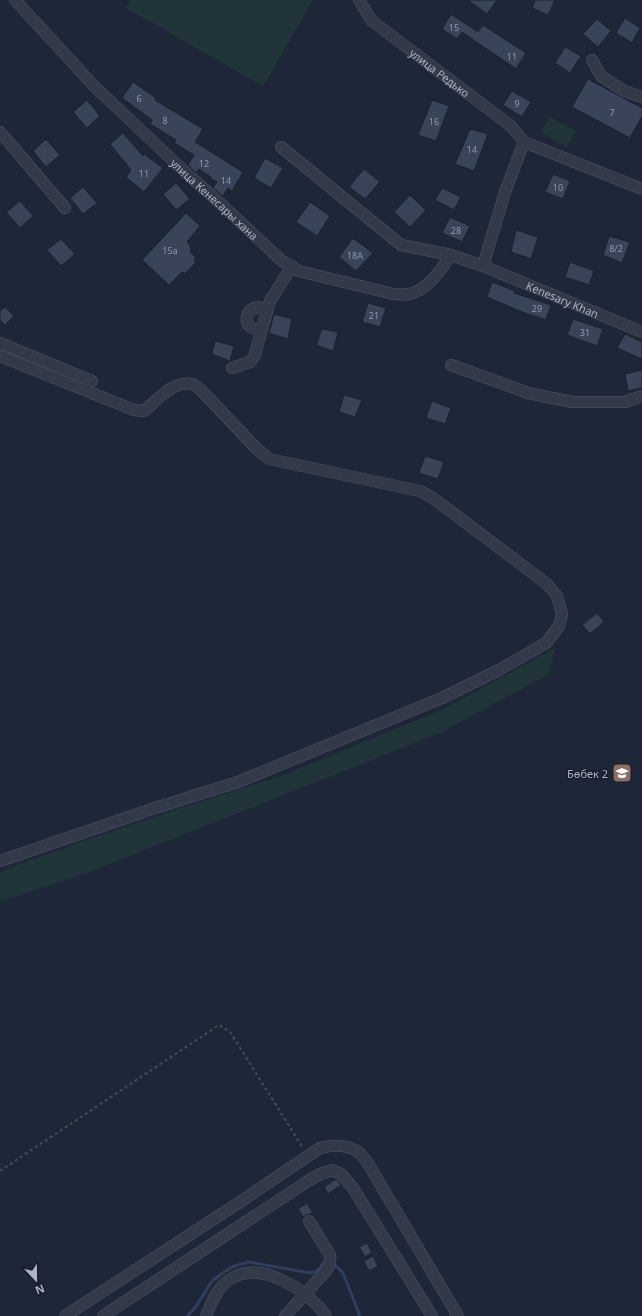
<svg xmlns="http://www.w3.org/2000/svg" width="642" height="1316" font-family="'Noto Sans',sans-serif">
	<style>
		.green { fill: #203439 }
		.lines { fill: none; stroke-linecap: round; stroke-linejoin: round }
		.stream { stroke: #2f3e5e; stroke-width: 3 }
		.building { fill: #3a4458; stroke: #1a202f }
		.minor-casing { stroke: #505666; stroke-width: 12 }
		.path { stroke: #3e5156; stroke-width: 2; stroke-dasharray: 3 3; stroke-linecap: butt }
		.minor { stroke: #323948; stroke-width: 11 }
		.labels { text-anchor: middle; dominant-baseline: central; stroke-width: 3; stroke-linejoin: round; paint-order: stroke }
		.number-label { font-size: 9px; fill: #9097aa }
		.street-label { font-size: 11px; fill: #acb3c5; stroke: #181e2d }
		.poi-label { font-size: 11px; fill: #acb3c5; stroke: #181e2d; text-anchor: end }
	</style>
	<rect width="100%" height="100%" fill="#1e2738"/>
	<!-- green -->
	<path class="green" d="M131,0H313L263,86L126,8Z
		M549,117L576,131L567,147L541,133Z
		M555,648L549,674L440,733L92,871L0,902V872L30,860L162,814L281,776L444,709Z"/>
	<g class="lines">
		<!-- stream -->
		<path class="stream" d="M336,1266L343,1273L360,1316
			M187,1316L195,1308L212,1281L224,1272L234,1266L249,1262L310,1273C320,1272 319,1267 325,1262"/>
	</g>
	<!-- building -->
	<path class="building" d="M468,0H497L487,14Z
		M535,0H555L548,15L532,8Z
		M451,14L478,32L483,25L526,53L516,69L462,32L457,39L442,29Z
		M625,18L640,28L632,43L616,33Z
		M597,19L611,31L598,47L583,34Z
		M565,47L581,56L570,73L555,63Z
		M588,79L642,108V116L630,138L572,107Z
		M133,82L156,98L155,100L203,129L195,142L243,172L232,191L228,188L223,196L220,194L213,188L217,182L210,178L211,177L199,169L196,173L188,165L194,155L174,143L176,140L150,124L152,120L122,98Z
		M512,91L531,102L522,117L503,105Z
		M87,100L100,116L87,128L73,112Z
		M432,100L449,106L436,141L418,135Z
		M470,129L488,134L474,171L455,164Z
		M123,133L143,156L144,154L163,168L144,192L126,177L131,170L110,144Z
		M46,139L60,155L46,167L33,151Z
		M265,158L283,168L271,188L254,178Z
		M364,169L380,182L365,199L349,187Z
		M553,174L570,181L563,199L545,192Z
		M176,183L190,199L176,210L163,194Z
		M83,187L97,203L83,214L70,198Z
		M442,188L461,197L454,210L435,200Z
		M410,195L426,210L410,227L394,212Z
		M20,201L33,216L20,228L6,212Z
		M310,202L330,216L317,236L296,222Z
		M186,213L200,226L187,242L190,246L191,253L196,257L194,260L196,262L185,274L182,272L169,285L142,260Z
		M450,217L470,226L462,242L442,233Z
		M516,230L538,237L531,259L511,252Z
		M609,236L630,242L622,263L603,255Z
		M353,238L373,253L356,271L339,257Z
		M61,239L75,254L61,266L47,250Z
		M570,262L594,271L589,285L565,277Z
		M492,282L515,291L514,293L551,305L546,320L522,312L487,297Z
		M368,303L386,308L380,327L362,322Z
		M5,307L14,316L5,325L0,320V311Z
		M274,314L292,319L288,339L269,333Z
		M573,319L603,329L597,346L567,335Z
		M322,329L338,332L333,351L316,345Z
		M625,334L642,342V359L617,348Z
		M215,341L234,346L230,361L212,354Z
		M642,370V388L628,391L625,374Z
		M344,395L362,400L355,417L339,412Z
		M432,401L451,408L445,424L426,418Z
		M425,456L444,462L438,479L419,473Z
		M597,613L604,622L590,634L582,625Z
		M336,1179L341,1185L328,1194L324,1187Z
		M307,1203L313,1213L306,1215L303,1217L298,1209Z
		M367,1243L372,1252L365,1257L359,1247Z
		M373,1256L378,1266L369,1271L364,1261Z"/>
	<g class="lines">
		<defs>
			<g id="minor">
				<path id="s1" d="M15,0L95,87L184,171L222,205L282,261L299,271L393,294C398,294 404,295 409,294C429,290 440,270 451,255"/>
				<path id="s2" d="M359,0L372,21L511,126L524,142"/>
				<path d="M592,60L601,76L624,91L642,97"/>
				<path d="M0,132L65,208"/>
				<path d="M524,142L642,189"/>
				<path id="s3" d="M281,147L401,245L451,255L483,266L642,332"/>
				<path d="M483,266L505,192L524,142"/>
				<path d="M262,329C241,332 243,308 259,307L266,313"/>
				<path d="M0,343L92,381"/>
				<path d="M0,356L134,410L144,411C157,400 174,380 192,384C195,385 198,388 200,389L256,448L269,459L420,491L433,498L547,584L557,596L562,614L559,626L546,643L499,670L442,698L238,782L155,808L0,861"/>
				<path d="M451,365L528,393L572,402H625L642,396"/>
				<path d="M232,368L250,362L254,357L270,301L292,266"/>
				<path d="M65,1316L243,1200L320,1148C332,1145 345,1144 357,1151C360,1153 363,1157 366,1160L458,1316"/>
				<path d="M103,1316L308,1181L320,1174L332,1170L341,1174L353,1188L432,1316"/>
				<path d="M206,1316C212,1301 218,1285 234,1277C263,1261 310,1292 326,1316"/>
				<path d="M285,1316L326,1271C330,1266 331,1262 330,1255L309,1221"/>
			</g>
		</defs>
		<!-- minor casing -->
		<use href="#minor" class="minor-casing"/>
		<!-- path -->
		<path class="path" d="M0,1171L219,1025L230,1032L303,1148"/>
		<!-- minor -->
		<use href="#minor" class="minor"/>
	</g>
	<!-- icons -->
	<defs>
		<symbol id="school-square" viewBox="-11 -11 22 22"><rect x="-9" y="-9" width="18" height="18" rx="4" fill="#8d6e63" stroke="#181e2d"/><path d="M0-5L7-2L0 1L-7-2ZM-4 1L0 2.5L4 1V4Q0 6-4 4Z" fill="#fff"/></symbol>
	</defs>
	<g fill-rule="evenodd">
		<use href="#school-square" x="611" y="762" width="22" height="22"/>
	</g>
	<g class="labels">
		<!-- number labels -->
		<g class="number-label">
			<text x="454" y="27">15</text>
			<text x="512" y="56">11</text>
			<text x="139" y="98">6</text>
			<text x="517" y="103">9</text>
			<text x="612" y="112">7</text>
			<text x="165" y="120">8</text>
			<text x="434" y="121">16</text>
			<text x="472" y="149">14</text>
			<text x="204" y="163">12</text>
			<text x="144" y="173">11</text>
			<text x="226" y="180">14</text>
			<text x="558" y="187">10</text>
			<text x="456" y="230">28</text>
			<text x="616" y="248">8/2</text>
			<text x="170" y="250">15а</text>
			<text x="355" y="255">18А</text>
			<text x="537" y="308">29</text>
			<text x="374" y="315">21</text>
			<text x="585" y="332">31</text>
		</g>
		<!-- street labels -->
		<g class="street-label">
			<text stroke="none"><textPath href="#s2" startOffset="110">улица Редько</textPath></text>
			<text stroke="none"><textPath href="#s1" startOffset="282">улица Кенесары хана</textPath></text>
			<text stroke="none"><textPath href="#s3" startOffset="326">Kenesary Khan</textPath></text>
		</g>
		<!-- poi labels -->
		<g class="poi-label">
			<text x="608" y="773">Бөбек 2</text>
		</g>
	</g>
	<!-- north arrow -->
	<g transform="translate(36 1280) rotate(158)" stroke="#181e2d" stroke-width="3" paint-order="stroke">
	<path d="M0-3L7 15L0 10L-7 15Z" fill="#acb3c5"/>
	<text y="-6" font-size="11" font-weight="bold" text-anchor="middle" fill="#acb3c5">N</text>
	</g>
</svg>
